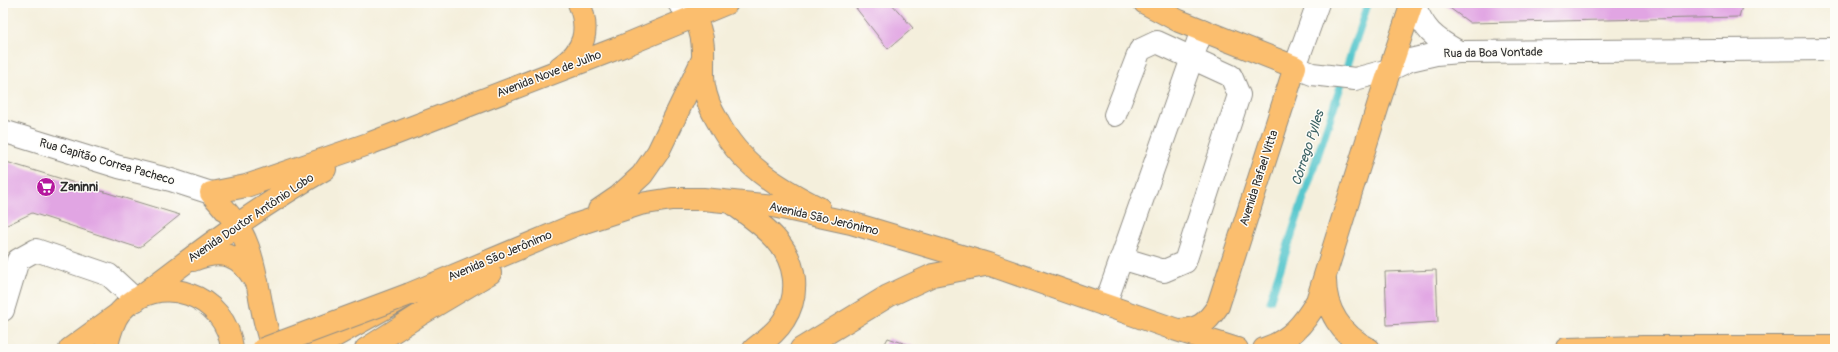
<svg xmlns="http://www.w3.org/2000/svg" width="1838" height="352" font-family="Pangolin,sans-serif">
	<style>
		.lines { fill: none; stroke-linecap: round; stroke-linejoin: round }
		.stream { stroke: #59c7cd; stroke-width: 8 }
		.building { fill: #e1a5e3 }
		.minor-casing { stroke: #908d84; stroke-width: 24 }
		.major-casing { stroke: #908d84; stroke-width: 24 }
		.minor { stroke: #fff; stroke-width: 22 }
		.major { stroke: #fbbe6e; stroke-width: 22 }
		.major-bridge-casing { stroke: #908d84; stroke-width: 24; stroke-linecap: butt }
		.major-bridge { stroke: #fbbe6e; stroke-width: 22 }
		.labels { text-anchor: middle; dominant-baseline: central; stroke-width: 3; stroke-linejoin: round; paint-order: stroke }
		.street-label { font-size: 12px; fill: #2b2b2b; stroke: #fdfcf7 }
		.poi-label { font-size: 12px; font-weight: bold; fill: #2b2b2b; stroke: #fdfcf7; text-anchor: start }
		.water-label { font-size: 13px; font-style: italic; fill: #3b6264; stroke: #fdfcf7 }
	</style>
	<rect width="100%" height="100%" fill="#fdfcf7"/>
	<filter id="ink" filterUnits="userSpaceOnUse"><feTurbulence type="fractalNoise" baseFrequency=".025" numOctaves="2"/><feDisplacementMap in="SourceGraphic" scale="8" xChannelSelector="R" yChannelSelector="G"/><feConvolveMatrix kernelMatrix="1 2 1 2 8 2 1 2 1" color-interpolation-filters="sRGB"/></filter>
	<filter id="wash" filterUnits="userSpaceOnUse"><feTurbulence type="fractalNoise" baseFrequency=".012" numOctaves="4" result="noise"/><feDisplacementMap in="SourceGraphic" scale="16" xChannelSelector="R" yChannelSelector="G"/><feGaussianBlur stdDeviation="0.9" result="paint"/><feColorMatrix in="noise" values="0 0 0 0 0 0 0 0 0 0 0 0 0 0 0 0 0 1.4 0 .05"/><feComposite in="paint" operator="in"/></filter>
	<g filter="url(#wash)">
		<rect width="100%" height="100%" fill="#f4efdc"/>
		<g class="lines">
			<!-- stream -->
			<path class="stream" d="M1270,300L1368,3"/>
		</g>
		<g id="blocks">
			<!-- building -->
			<path class="building" d="M852,3H891L913,28L888,49Z
				M1443,3H1743L1739,17L1470,23Z
				M3,161L180,215L139,248L32,213L5,226L3,232Z
				M1436,270L1438,322L1387,325L1385,272Z
				M888,338L921,349H882Z"/>
		</g>
	</g>
	<g filter="url(#ink)">
		<use href="#blocks" fill-opacity="0" stroke="#908d84" stroke-width="1"/>
		<g class="lines">
			<defs>
				<path id="minor" d="M679,3L694,17
					M1318,3L1295,67L1312,74L1355,79L1389,70L1410,60L1436,54L1459,52L1835,49
					M1413,3C1425,30 1432,37 1459,52
					M1115,115L1140,50L1157,42L1231,76L1239,95L1185,262L1164,271L1121,258
					M3,131L119,167L171,180L211,193
					M1105,305L1202,30
					M3,310L18,260L36,250L109,275L136,300"/>
				<path id="major" d="M1145,3L1179,21L1295,67L1218,306C1206,324 1199,330 1177,330
					M694,17C696,22 699,26 700,31C706,48 701,68 704,86C706,98 711,110 717,120C739,164 777,187 819,208
					M560,67C585,51 590,30 579,3
					M730,202C746,213 762,224 775,238C796,261 801,293 784,320C777,332 765,340 754,349
					M599,210L618,197L642,175L658,152L703,59
					M193,260C222,248 240,254 255,281
					M1325,280C1325,310 1341,335 1369,349
					M136,300C197,253 258,207 325,169
					M70,349L117,315
					M106,349C109,337 112,322 120,312C158,270 227,294 232,349
					M273,349C260,316 260,280 248,247C241,226 225,210 211,193L246,186L371,143L623,46L727,3
					M312,349L410,294L575,225L640,204L672,199H703L773,206L851,223L988,264L1177,330L1237,349
					M366,349L421,314L490,273
					M801,349L888,296L933,275L985,265
					M1264,349C1289,341 1304,324 1317,301L1380,99L1412,3
					M1566,349L1643,347H1835"/>
			</defs>
			<!-- minor casing -->
			<use href="#minor" class="minor-casing"/>
			<!-- major casing -->
			<use href="#major" class="major-casing"/>
			<!-- minor -->
			<use href="#minor" class="minor"/>
			<!-- major -->
			<use href="#major" class="major"/>
			<defs>
				<path id="major-bridge" d="M263,349L410,294"/>
			</defs>
			<!-- major-bridge casing -->
			<use href="#major-bridge" class="major-bridge-casing"/>
			<!-- major-bridge -->
			<use href="#major-bridge" class="major-bridge"/>
		</g>
	</g>
	<!-- icons -->
	<defs>
		<symbol id="supermarket-disc" viewBox="-11 -11 22 22"><circle r="9.5" fill="#b5179e" stroke="#fdfcf7"/><path d="M-6-5.5h2.5l.6 2H6L4.5 2H-2.5L-4.4-4H-6ZM-1.5 3.2a1.3 1.3 0 1 0 .1 0ZM3 3.2a1.3 1.3 0 1 0 .1 0Z" fill="#fff"/></symbol>
	</defs>
	<g fill-rule="evenodd">
		<use href="#supermarket-disc" x="35" y="176" width="22" height="22"/>
	</g>
	<g class="labels">
		<!-- street labels -->
		<g class="street-label">
			<text transform="translate(1493 53) rotate(-1)">Rua da Boa Vontade</text>
			<text transform="translate(549 74) rotate(-21)">Avenida Nove de Julho</text>
			<text transform="translate(107 162) rotate(16)">Rua Capitão Correa Pacheco</text>
			<text transform="translate(1259 178) rotate(-72)">Avenida Rafael Vitta</text>
			<text transform="translate(251 218) rotate(-34)">Avenida Doutor Antônio Lobo</text>
			<text transform="translate(824 219) rotate(13)">Avenida São Jerônimo</text>
			<text transform="translate(500 256) rotate(-23)">Avenida São Jerônimo</text>
		</g>
		<!-- poi labels -->
		<g class="poi-label">
			<text x="60" y="187">Zaninni</text>
		</g>
		<!-- water labels -->
		<g class="water-label">
			<text transform="translate(1308 148) rotate(-72)">Córrego Pylles</text>
		</g>
	</g>
	<!-- margin -->
	<rect width="1838" height="352" fill="none" stroke="#fdfcf7" stroke-width="16"/>
</svg>
